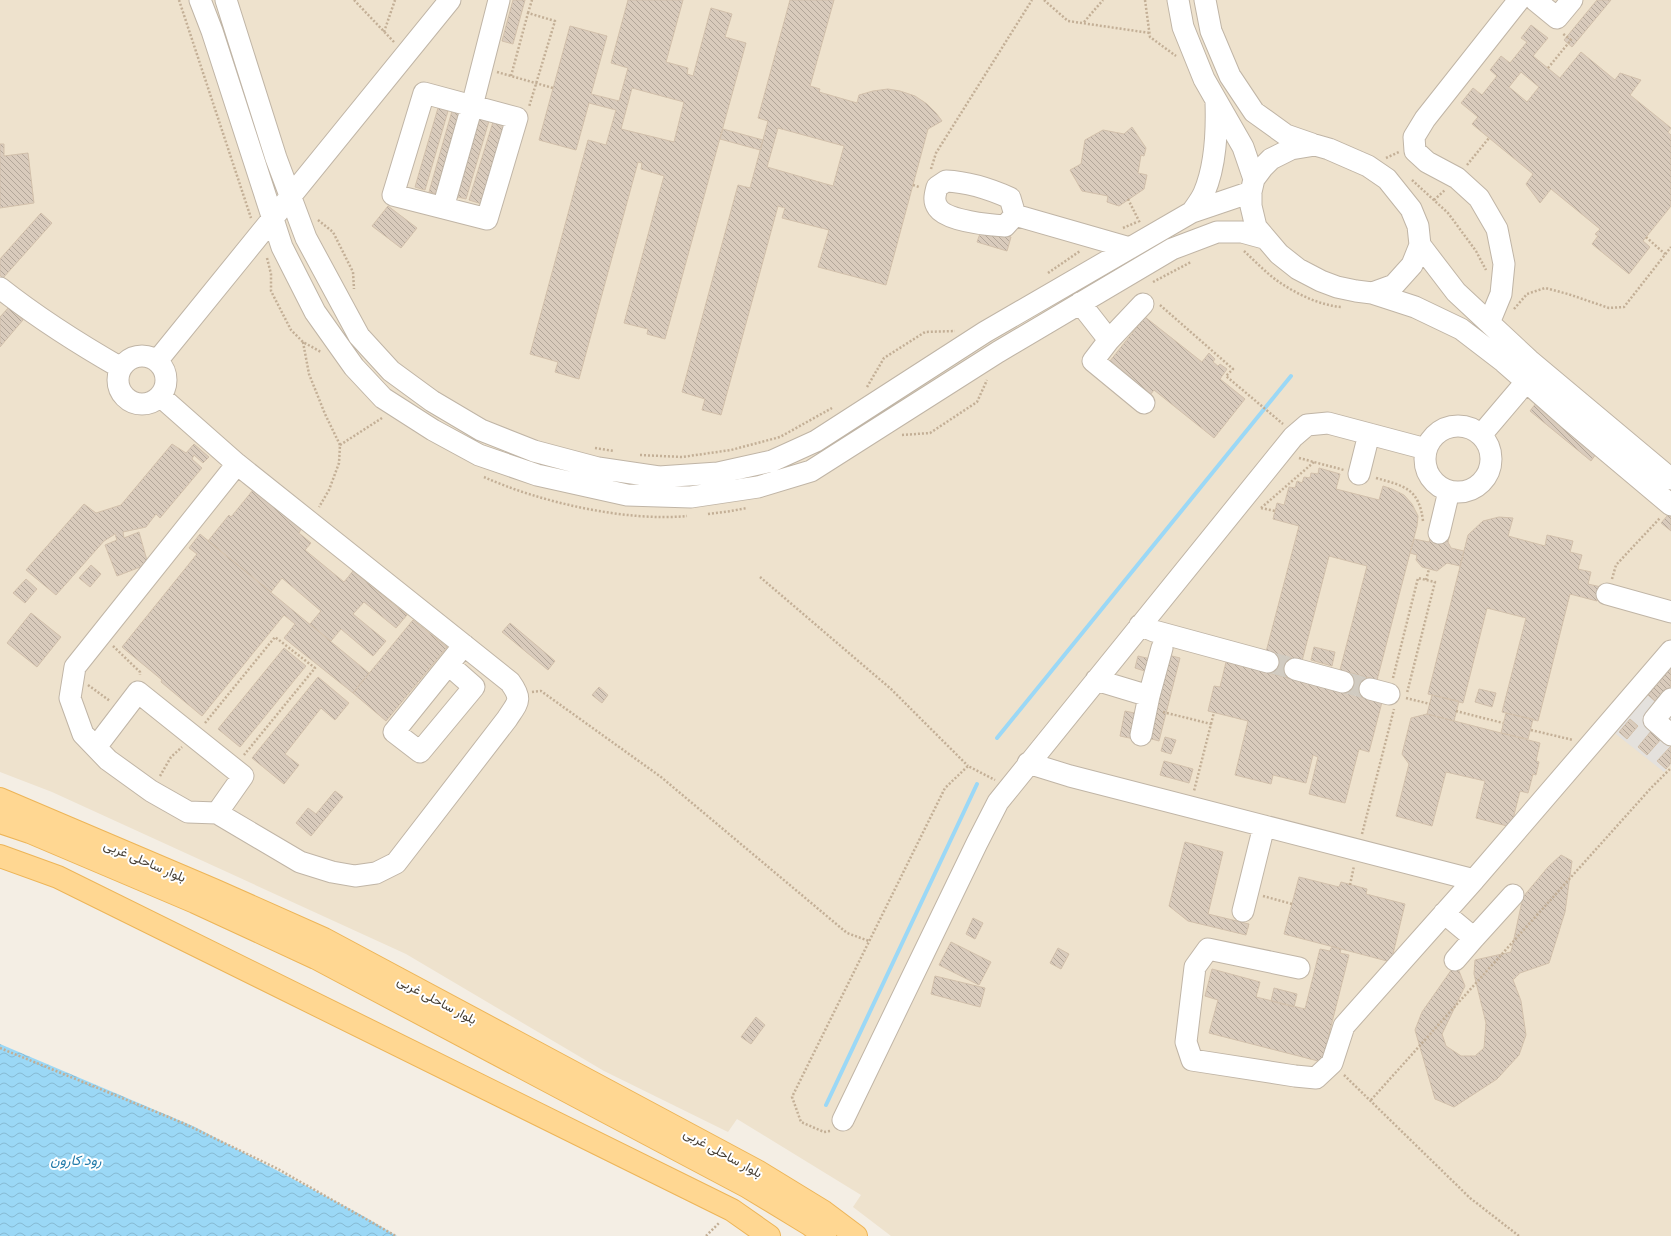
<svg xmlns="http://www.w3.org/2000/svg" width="1671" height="1236" font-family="'Space Grotesk',Vazirmatn,sans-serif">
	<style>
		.education { fill: #eee2cd }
		.parking { fill: #e4e1dd }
		.water { fill: url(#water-waves) }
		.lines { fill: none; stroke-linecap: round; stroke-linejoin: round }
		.stream { stroke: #9bd8f6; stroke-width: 4 }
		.building { fill: url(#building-back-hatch); stroke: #d2c0ab; fill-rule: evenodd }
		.minor-tunnel { stroke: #d1cbc1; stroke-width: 21; stroke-dasharray: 21 10; stroke-linecap: butt }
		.minor-casing { stroke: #c0b5a6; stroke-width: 23 }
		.major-casing { stroke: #edb558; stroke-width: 24 }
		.path { stroke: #c3af96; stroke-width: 2.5; stroke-dasharray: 2 2; stroke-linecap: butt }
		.minor { stroke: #fff; stroke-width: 21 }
		.major { stroke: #ffd792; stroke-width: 22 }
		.labels { text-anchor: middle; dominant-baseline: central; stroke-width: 4; stroke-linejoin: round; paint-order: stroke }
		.street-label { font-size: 13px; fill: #463e33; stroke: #fff }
		.water-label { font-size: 14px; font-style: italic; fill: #227baa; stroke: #fff }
	</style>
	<defs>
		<pattern id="water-waves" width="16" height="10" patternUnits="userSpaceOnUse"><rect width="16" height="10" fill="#9bd8f6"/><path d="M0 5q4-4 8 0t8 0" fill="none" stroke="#87bad3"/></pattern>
		<pattern id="building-back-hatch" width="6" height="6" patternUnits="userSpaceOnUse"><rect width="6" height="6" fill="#d9cbbc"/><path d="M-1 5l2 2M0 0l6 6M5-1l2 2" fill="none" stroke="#b2a699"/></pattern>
	</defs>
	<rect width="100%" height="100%" fill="#f4eee4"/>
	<!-- education -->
	<path class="education" d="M0,0H1671V1236H891L853,1207L861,1195L737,1119L728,1132L604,1071L406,954L52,792L0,772Z"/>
	<!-- parking -->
	<path class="parking" d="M1671,661V764L1664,772L1612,731Z"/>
	<!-- water -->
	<path class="water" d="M0,1044L195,1127L363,1216L397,1236H0Z"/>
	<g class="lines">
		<!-- stream -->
		<path class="stream" d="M997,738L1291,376
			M826,1105L977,784"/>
	</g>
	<!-- building -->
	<path class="building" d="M513,0H525L513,44L502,41Z
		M628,0H683L666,62L688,68L687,74L693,76L711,8L732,14L725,37L746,43L665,339L647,334L648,329L624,323L664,176L641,169L642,163L638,162L579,379L555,372L558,362L530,354L588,140L606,145L616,110L589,103L576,150L539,140L570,26L607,36L591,94L619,101L628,68L611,63ZM632,88L684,102L674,142L621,129Z
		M790,0H834L810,86L820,89L819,92L857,103L859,95L873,91L888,89L900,91L915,96L927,104L936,113L942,121L928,129L886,285L818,267L829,230L782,218L785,208L778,206L721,415L702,410L705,399L682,392L738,185L750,188L768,121L758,118ZM778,128L844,146L833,186L767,167Z
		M1597,0H1611L1572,47L1564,40Z
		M1531,25L1548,38L1533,56L1560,78L1581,52L1615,80L1620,73L1641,80L1630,95L1671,128L1668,132L1671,135V206L1643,241L1650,247L1629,274L1592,244L1598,236L1595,234L1600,229L1551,189L1540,203L1526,184L1533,174L1472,124L1478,117L1461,103L1473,88L1482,95L1497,76L1490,70L1501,56L1510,63L1527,42L1521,38ZM1521,72L1539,87L1527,102L1509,87Z
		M438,108L448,111L425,190L415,187Z
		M452,111L464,115L441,195L429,192Z
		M477,118L489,121L466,199L454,196Z
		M493,122L505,126L482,204L469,200Z
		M1132,127L1146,148L1144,156L1141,155L1138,173L1147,175L1144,189L1119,206L1107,202L1108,196L1082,191L1070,170L1081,164L1085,140L1103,130L1124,134Z
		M723,129L763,140L760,150L720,139Z
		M0,144H4V156L28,153L34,203L0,208Z
		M388,206L417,228L401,248L372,226Z
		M41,213L52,223L3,278L0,275V259Z
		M982,228L1011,237L1007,251L977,242Z
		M9,307L23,320L0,347V317Z
		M1145,317L1202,362L1209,353L1215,359L1213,362L1218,366L1220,364L1227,369L1220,379L1245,399L1214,438L1154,390L1147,399L1106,366Z
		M1536,403L1596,454L1591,461L1530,411Z
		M172,444L186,453L194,444L209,457L203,463L194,455L192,459L202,468L160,518L156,514L146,527L123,532L124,538L139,532L148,564L117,576L105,545L117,540L115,534L104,541L56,595L26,570L84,504L96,513L121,505Z
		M1319,468L1340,474L1336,489L1379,500L1383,486L1392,489L1404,495L1412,504L1418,516L1417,526L1377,680L1340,670L1367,566L1329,556L1302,661L1266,652L1299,526L1273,519L1277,503L1284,505L1289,487L1295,488L1297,481L1302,483L1304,477L1310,478L1311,473L1318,474Z
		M253,490L301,529L299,533L311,543L305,550L344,582L353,571L407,615L396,628L364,602L353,614L386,641L373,656L341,629L331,641L310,624L321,611L282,578L271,592L208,541L229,515L231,517Z
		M1668,515L1671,517V531L1661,523Z
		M1499,517L1513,518L1508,536L1545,546L1547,535L1573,541L1570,552L1582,555L1578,569L1591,572L1588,584L1601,587L1597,601L1570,594L1538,721L1502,712L1526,618L1487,608L1463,703L1428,694L1468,535L1483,521Z
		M1432,532L1449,537L1448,542L1451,548L1464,551L1460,566L1447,563L1437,571L1422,567L1416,560L1417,555L1410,553L1414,539L1429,542Z
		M200,534L369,673L353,693L284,638L295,624L284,615L202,716L161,682L162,680L122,647L197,554L189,548Z
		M91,565L101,574L90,587L79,578Z
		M26,579L37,589L25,603L13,593Z
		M31,613L61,637L37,667L7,643Z
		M413,620L447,647L386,721L353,693Z
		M510,623L555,661L548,670L502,632Z
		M1314,647L1335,652L1332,666L1311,660Z
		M284,648L306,666L240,747L218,729Z
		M1271,653L1298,660L1293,679L1266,672Z
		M1168,655L1180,658L1159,741L1148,738Z
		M1138,656L1151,659L1148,672L1135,668Z
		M1226,662L1382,702L1369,752L1359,749L1345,803L1309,794L1318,757L1313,755L1306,783L1273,775L1271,784L1235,775L1248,721L1208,711L1214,686L1220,687Z
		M1671,666V686L1657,703L1647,694Z
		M1346,672L1372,679L1367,698L1341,691Z
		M318,677L349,703L335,720L321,708L285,754L299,765L284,784L252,758Z
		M599,687L608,695L602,703L592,695Z
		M1479,689L1496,693L1492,707L1475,702Z
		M1432,695L1459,701L1454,721L1427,714Z
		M1125,711L1139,714L1134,739L1120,736Z
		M1506,713L1533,719L1528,739L1501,733Z
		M1427,714L1540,743L1536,761L1539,762L1536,775L1533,774L1528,793L1520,791L1511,827L1476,818L1485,781L1446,772L1432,826L1396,816L1409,764L1402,754L1411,718Z
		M1630,719L1638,726L1627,739L1619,732Z
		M1652,730L1662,738L1647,755L1638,747Z
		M1165,737L1176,740L1171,754L1161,751Z
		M1671,746V763L1666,769L1657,761Z
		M1164,761L1193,769L1189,783L1160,775Z
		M335,791L343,797L311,836L296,823L308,808L316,814Z
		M1185,842L1223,852L1208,914L1249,924L1246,935L1188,921L1169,906Z
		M1561,855L1572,861L1565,912L1549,963L1520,973L1513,980L1521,1001L1526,1035L1519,1055L1497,1079L1454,1107L1435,1099L1415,1030L1422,1012L1452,969L1459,971L1465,986L1442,1034L1446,1046L1461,1056H1475L1484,1048L1486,1023L1474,974L1475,960L1511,952L1523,897L1548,867Z
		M1299,877L1339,887L1341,882L1367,889L1366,894L1405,904L1391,962L1284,934Z
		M973,918L983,923L975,939L966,934Z
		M951,942L991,962L979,985L939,965Z
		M1332,946L1341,949L1340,953L1349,955L1322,1062L1209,1033L1218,1000L1205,996L1212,969L1260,982L1256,997L1305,1009L1320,949L1330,951Z
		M1058,948L1069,954L1061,969L1050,963Z
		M935,976L985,988L980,1007L931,994Z
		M1274,988L1297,994L1294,1007L1271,1001Z
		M756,1017L765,1025L751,1044L741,1037Z"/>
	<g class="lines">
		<!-- minor-tunnel -->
		<path class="minor-tunnel" d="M1268,662L1295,669
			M1343,682L1370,689"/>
		<defs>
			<path id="minor" d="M200,0L212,31L282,247L315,312L354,367L383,398L433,430L479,455L537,475L627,495L691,497L758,487L811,471L998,352L1172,249L1217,232H1242L1264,238
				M226,0L276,158L306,238L359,336L391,371L432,401L481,430L534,451L598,468L659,477L718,473L772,461L816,441L985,332L1192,212L1251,192
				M1178,0L1183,27L1204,79L1243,147L1254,179
				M1205,0L1211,31L1230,76L1254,112L1286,135L1312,144
				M1535,0L1557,18L1572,0
				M424,93L517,118L487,219L393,195Z
				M946,181C969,182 990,189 1010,198L1015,215L1005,226C990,225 947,221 938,208C933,201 935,195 937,187Z
				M443,208L472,106L499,0
				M1192,212C1196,206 1201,200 1204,193C1216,165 1217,132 1216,102
				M1015,215L1130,248
				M1420,245L1456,292L1529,360L1671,479
				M0,288C38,318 79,344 121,368
				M1372,293L1394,285L1412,265L1420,245L1418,226L1411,209L1387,179L1368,166L1329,149L1315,145L1291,149L1271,159L1263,167L1254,179L1251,192V206L1256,227L1279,254L1298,269L1321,281L1337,287L1356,291L1372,293L1415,307L1461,329L1504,362L1570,420L1671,505
				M1080,303L1109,340L1143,304
				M1489,323L1501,294L1504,264L1497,229L1479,198L1457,178L1427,162L1415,151L1414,137L1425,119L1519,0
				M1109,340L1093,361L1144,403
				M118 380a24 24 0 1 1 48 0a24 24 0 1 1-48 0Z
				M157,361L450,0
				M160,396L237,464L510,682C523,700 518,702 507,719L396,863L376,873L355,876L332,872L300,862L217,813L188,812L151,791L108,760L83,734L70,698L75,667L237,464
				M1425 459a33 33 0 1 1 66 0a33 33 0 1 1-66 0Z
				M1481,435L1526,382
				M1359,474L1369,434
				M1439,533L1449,491
				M1607,594L1671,612
				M1140,625L1154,631L1268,662
				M449,665L474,687L420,752L394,732L464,645
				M1295,669L1343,682
				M1096,680L1149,696L1141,735
				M1370,689L1389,694
				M1149,696L1162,648
				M1671,699L1654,720L1671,735
				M96,747L138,692L243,776L217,813
				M1028,763L1070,776L1474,880L1671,651
				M1243,911L1264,826
				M1444,913L1474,938L1455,960
				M1474,938L1513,895
				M1299,968L1208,949L1195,967L1186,1042L1192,1060L1295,1076L1316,1078L1332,1063L1344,1026L1474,880
				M843,1120L977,843L998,802L1293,437L1307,425L1328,423L1426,449"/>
			<path id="major" d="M0,799L214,890L324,939L757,1171L824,1212L856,1236
				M0,822L30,832L195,902L316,958L748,1187L809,1224L825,1236
				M0,856L58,877L732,1210L769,1236"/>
		</defs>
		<!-- minor casing -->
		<use href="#minor" class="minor-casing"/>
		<!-- major casing -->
		<use href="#major" class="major-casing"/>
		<!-- path -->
		<path class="path" d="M179,0L251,218
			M354,0L394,42
			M1044,0L1068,21L1150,33
			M1145,0L1150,37L1176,56
			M528,13L532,0
			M1084,22L1103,0
			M384,32L395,0
			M1548,68L1571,40L1562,33
			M497,72L553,88
			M511,76L528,13L555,21L529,107
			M1386,158L1399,152
			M1467,165L1489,138
			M931,169L936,153L1032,0
			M1412,180L1448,213L1476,251L1486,270
			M913,185L919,187
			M1128,199L1140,223
			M1434,200L1445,190
			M318,220L333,232L353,272L354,289
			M1123,228L1137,222
			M1646,237L1665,254
			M1244,251C1255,261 1266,273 1279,282C1297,294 1319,305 1341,307
			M267,258L271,274V291L291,330L303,342L321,352
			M1048,273L1080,251
			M1153,282L1191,262
			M1160,305L1233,369L1226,376L1283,424
			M1514,309L1527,294L1545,288L1568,294L1609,308L1624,307L1671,247
			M303,342L309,374L325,414L340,445L339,463L329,490L319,507
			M867,387L884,358L925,332L955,331
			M902,435L930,433L977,402L987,380
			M340,445L382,418
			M595,448L614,451
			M640,455L682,457L731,450L780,437L832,408
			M1299,458L1344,470
			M484,477C539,502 627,522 687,516
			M1376,478C1404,486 1419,488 1423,521
			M1261,508L1314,462
			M1261,508L1275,511
			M708,514L731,511L747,508
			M760,577L891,689L968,766
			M1612,579L1616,565L1660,518
			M1426,580L1429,569
			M113,646L140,672V675
			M1393,678L1418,578L1435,582L1407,693
			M88,685L110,701
			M532,692L541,691L661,777L847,933L869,941
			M1406,698L1430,704
			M1456,711L1503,723
			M1163,712L1211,724L1194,791
			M205,723L275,637L315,668L244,755
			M1211,724L1214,712
			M1531,730L1573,740
			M160,776L171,757L182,747
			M1362,834L1394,709
			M1350,885L1354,866
			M1263,896L1292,904
			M0,1048L183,1123L276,1168L396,1236
			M1344,1075L1470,1198L1519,1236
			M1371,1100L1651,788L1671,768
			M830,1131L824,1132L801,1122L792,1097L945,788L968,766L995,780
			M706,1236L720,1222"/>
		<!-- minor -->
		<use href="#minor" class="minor"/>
		<!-- major -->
		<use href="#major" class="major"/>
	</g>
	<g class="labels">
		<!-- street labels -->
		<g class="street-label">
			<text transform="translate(145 861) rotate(23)">بلوار ساحلی غربی</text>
			<text transform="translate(437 1000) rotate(28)">بلوار ساحلی غربی</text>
			<text transform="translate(723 1153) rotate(29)">بلوار ساحلی غربی</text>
		</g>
		<!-- water labels -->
		<g class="water-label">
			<text x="76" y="1160">رود کارون</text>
		</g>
	</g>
</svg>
